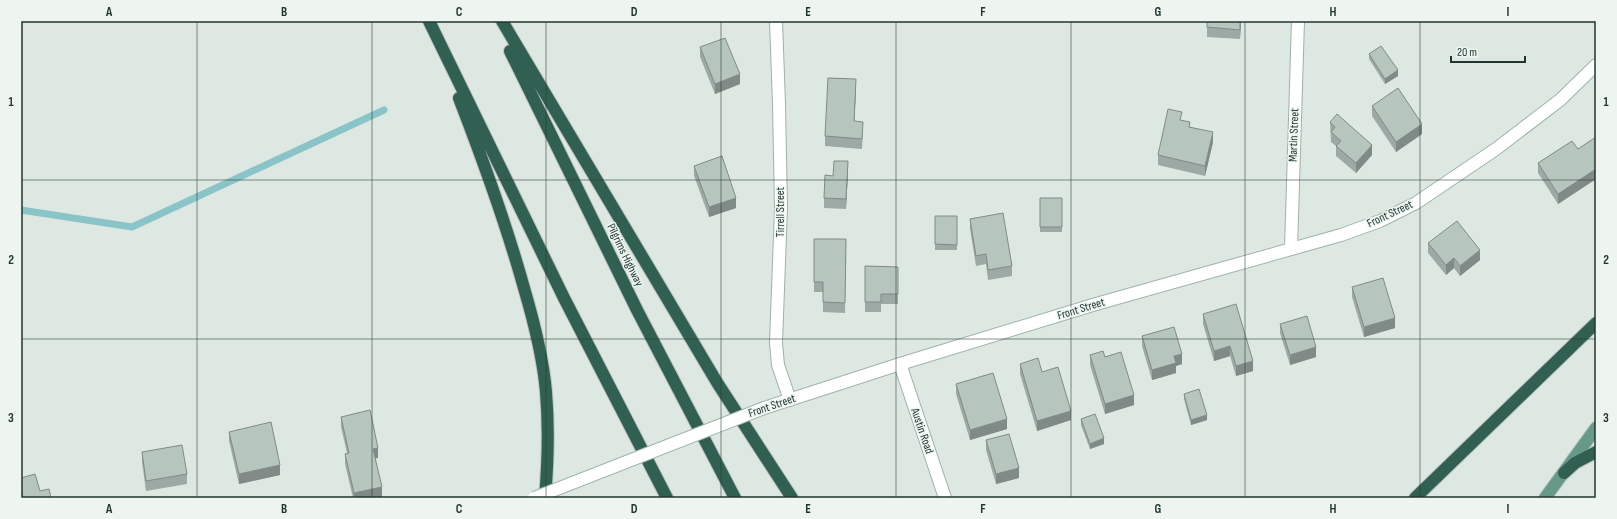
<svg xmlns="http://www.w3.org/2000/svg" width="1617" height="519" font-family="'Sofia Sans Condensed',sans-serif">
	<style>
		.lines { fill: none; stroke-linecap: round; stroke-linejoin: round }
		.stream { stroke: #8bc4c8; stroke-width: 7 }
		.street-casing { stroke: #a2afa9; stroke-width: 14 }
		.secondary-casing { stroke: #9fb3aa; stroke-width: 14 }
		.primary-casing { stroke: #bdc3c1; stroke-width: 14 }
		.highway-casing { stroke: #bdc3c1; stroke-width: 14 }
		.street { stroke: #fff; stroke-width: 12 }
		.secondary { stroke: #fff; stroke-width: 12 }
		.primary { stroke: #679988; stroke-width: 12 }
		.highway { stroke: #315f51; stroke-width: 12 }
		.secondary-bridge-casing { stroke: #9fb3aa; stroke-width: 14; stroke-linecap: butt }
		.secondary-bridge { stroke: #fff; stroke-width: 12 }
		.wall { fill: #9da9a4 }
		.shaded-wall { fill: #808a86 }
		.building { fill: #b7c5bf; stroke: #808a86 }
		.grid { fill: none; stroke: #22362f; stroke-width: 1; stroke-opacity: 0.55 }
		.labels { text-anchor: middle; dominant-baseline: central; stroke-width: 3; stroke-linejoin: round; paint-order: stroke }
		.street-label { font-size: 12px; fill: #22362f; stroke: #eef5f1 }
		.neatline { fill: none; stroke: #22362f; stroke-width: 1.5 }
		.grid-label { font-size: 13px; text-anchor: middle; font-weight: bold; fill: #22362f }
	</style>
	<rect width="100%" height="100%" fill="#dee8e3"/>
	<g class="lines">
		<!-- stream -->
		<path class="stream" d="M21,210L132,227L384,110"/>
		<defs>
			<path id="street" d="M776,21L779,104L781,208L776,343L778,365L790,400
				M1291,249L1298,21
				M900,364L945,498"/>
			<path id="secondary" d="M764,408L900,364L1096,304L1341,235L1380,221L1416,203L1496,149L1560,100L1596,65"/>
			<path id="primary" d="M1545,498L1596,428"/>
			<path id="highway" d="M429,21L564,298L667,498
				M502,21L718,384L792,498
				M510,51L637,310L735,498
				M459,98C483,160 506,223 524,288C534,322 543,356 546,392C549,427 548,462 545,498
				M1564,473L1575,463L1596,452
				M1415,498L1596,323"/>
		</defs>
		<!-- street casing -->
		<use href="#street" class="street-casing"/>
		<!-- secondary casing -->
		<use href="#secondary" class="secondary-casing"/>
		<!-- primary casing -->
		<use href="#primary" class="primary-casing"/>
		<!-- highway casing -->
		<use href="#highway" class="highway-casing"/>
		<!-- street -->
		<use href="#street" class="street"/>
		<!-- secondary -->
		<use href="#secondary" class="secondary"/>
		<!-- primary -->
		<use href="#primary" class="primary"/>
		<!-- highway -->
		<use href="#highway" class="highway"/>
		<defs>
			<path id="secondary-bridge" d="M534,498L764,408"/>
		</defs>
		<!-- secondary-bridge casing -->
		<use href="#secondary-bridge" class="secondary-bridge-casing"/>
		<!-- secondary-bridge -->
		<use href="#secondary-bridge" class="secondary-bridge"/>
	</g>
	<!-- wall -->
	<path class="wall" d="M1241,21L1240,39L1207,37V27Z
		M700,47L740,84L715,94L700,57Z
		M1369,54L1398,76L1385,84L1369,59Z
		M856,89L854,121L863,132L862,149L825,146V136Z
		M1372,106L1422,134L1396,152L1372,116Z
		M1182,121L1213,142L1205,176L1158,165V155Z
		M1330,122L1372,155L1356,173L1336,156V146L1331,142Z
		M1596,137V179L1558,204L1538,173V163L1578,149Z
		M694,166L736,208L709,217L694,176Z
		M848,171L846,209L824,208V198L833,176Z
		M1040,198H1062V232H1040Z
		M935,216H957V250H935Z
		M970,219L1012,266V276L988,280L986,264L976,266L970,229Z
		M814,239H846L845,313L823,312V292H814Z
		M1428,243L1480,260L1460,276L1454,268L1446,275L1428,253Z
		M865,266L898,267V304H881V312H865Z
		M1352,287L1395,328L1364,337L1352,297Z
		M1203,314L1253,371L1236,376L1230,356L1214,361L1203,324Z
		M1280,324L1316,357L1290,365L1280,333Z
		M1142,336L1182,364L1176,366V373L1152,380L1142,346Z
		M1090,355L1105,357L1134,405L1105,414L1090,365Z
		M1020,364L1042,372L1071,420L1037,431L1020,374Z
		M956,384L1007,429L970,440L956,394Z
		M1184,394L1207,420L1191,425L1184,399Z
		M341,417L378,458H375L382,497L377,498H353L345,464V454L347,453L341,427Z
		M1081,419L1104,444L1090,449L1081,425Z
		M229,432L280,475L239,484L229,441Z
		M986,440L1019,478L996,484L986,450Z
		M142,452L187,474V484L146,491L142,462Z
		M21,478L40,491L51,498H21Z"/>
	<!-- shaded-wall -->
	<path class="shaded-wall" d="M1240,21H1241L1240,39Z
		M1398,70V76L1385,84V79Z
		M740,74V84L715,94V84Z
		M856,79V89L854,131V121Z
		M1422,124V134L1396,152V142Z
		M1213,132V142L1205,176V166Z
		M1372,145V155L1356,173V163Z
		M848,161V171L846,209V199Z
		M1596,169V179L1558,204V194Z
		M736,198V208L709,217V207Z
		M1480,250V260L1460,276V266Z
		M1454,258V268L1446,275V265Z
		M1395,318V328L1364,337V327Z
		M1230,346V356L1214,361V351Z
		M1316,347V357L1290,365V355Z
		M1182,354V364L1176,366V373L1152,380V370L1174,356Z
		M1253,361V371L1236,376V366Z
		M1134,395V405L1105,414V404Z
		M1071,411V420L1037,431V421Z
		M1207,415V420L1191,425V420Z
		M1007,419V429L970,440V430Z
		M1104,438V444L1090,449V444Z
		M378,448V458L373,459V449Z
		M280,465V475L239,484V474Z
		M1019,468V478L996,484V474Z
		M382,487V497L377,498H354V493Z"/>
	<!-- building -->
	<path class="building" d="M1207,21H1240V30L1207,27Z
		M725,38L740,74L715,84L700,47Z
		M1381,46L1398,70L1385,79L1369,54Z
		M828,78L856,79L854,121L863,122L862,139L825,136Z
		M1398,88L1422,124L1396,142L1372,106Z
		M1168,109L1182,112L1180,120L1190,122L1189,127L1213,132L1205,166L1158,155Z
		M1337,114L1372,145L1356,163L1336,146L1341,141L1331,132L1335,127L1330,122Z
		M1596,137V169L1558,194L1538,163L1572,141L1578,149Z
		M722,156L736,198L709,207L694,166Z
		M834,161H848L846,199L824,198L825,175L833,176Z
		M1040,198H1062V227H1040Z
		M1003,213L1012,266L988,270L986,254L976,256L970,219Z
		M935,216H957V245L935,244Z
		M1457,221L1480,250L1460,266L1454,258L1446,265L1428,243Z
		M814,239H846L845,303L823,302V282H814Z
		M865,266L898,267V294H881V302H865Z
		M1383,278L1395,318L1364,327L1352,287Z
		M1236,304L1253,361L1236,366L1230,346L1214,351L1203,314Z
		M1307,316L1316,347L1290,355L1280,324Z
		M1174,327L1182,354L1174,356L1176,363L1152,370L1142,336Z
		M1103,351L1105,357L1121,352L1134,395L1105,404L1090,355Z
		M1038,358L1042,372L1058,367L1071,411L1037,421L1020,364Z
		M993,373L1007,419L970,430L956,384Z
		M1199,389L1207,415L1191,420L1184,394Z
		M370,410L378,448L373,449L382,487L354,493L345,454L349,453L341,417Z
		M1095,414L1104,438L1090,444L1081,419Z
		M271,422L280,465L239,474L229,432Z
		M1009,434L1019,468L996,474L986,440Z
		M182,445L187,474L146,481L142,452Z
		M35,474L40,491L49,489L51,498H22H23L21,490V478Z"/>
	<!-- grid -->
	<path class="grid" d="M197,21V498M372,21V498M546,21V498M721,21V498M896,21V498M1071,21V498M1245,21V498M1420,21V498M21,180H1596M21,339H1596"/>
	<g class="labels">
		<!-- street labels -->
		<g class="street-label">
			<text transform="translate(1294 135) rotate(-88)">Martin Street</text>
			<text transform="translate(780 212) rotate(-90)">Tirrell Street</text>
			<text transform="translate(1390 214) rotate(-25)">Front Street</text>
			<text transform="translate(625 255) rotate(64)">Pilgrims Highway</text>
			<text transform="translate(1081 309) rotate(-17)">Front Street</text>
			<text transform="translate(772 406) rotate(-19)">Front Street</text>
			<text transform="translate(922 431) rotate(71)">Austin Road</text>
		</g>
	</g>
	<!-- border -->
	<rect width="1617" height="519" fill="none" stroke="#eef5f1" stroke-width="44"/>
	<!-- scale -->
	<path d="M1451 56v6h74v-6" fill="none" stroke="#22362f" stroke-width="2"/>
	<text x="1457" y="56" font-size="12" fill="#22362f" stroke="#eef5f1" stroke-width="3" paint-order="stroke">20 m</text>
	<rect x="22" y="22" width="1573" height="475" class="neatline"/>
	<g class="grid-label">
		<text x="109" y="16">A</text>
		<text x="284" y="16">B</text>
		<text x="459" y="16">C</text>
		<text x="634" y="16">D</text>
		<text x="808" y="16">E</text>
		<text x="983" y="16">F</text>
		<text x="1158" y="16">G</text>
		<text x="1333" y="16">H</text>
		<text x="1508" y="16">I</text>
		<text x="11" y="106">1</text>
		<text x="1606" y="106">1</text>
		<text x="11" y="264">2</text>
		<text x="1606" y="264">2</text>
		<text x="11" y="422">3</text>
		<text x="1606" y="422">3</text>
		<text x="109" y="513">A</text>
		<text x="284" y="513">B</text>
		<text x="459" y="513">C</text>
		<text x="634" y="513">D</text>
		<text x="808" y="513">E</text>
		<text x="983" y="513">F</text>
		<text x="1158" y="513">G</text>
		<text x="1333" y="513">H</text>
		<text x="1508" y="513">I</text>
	</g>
</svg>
